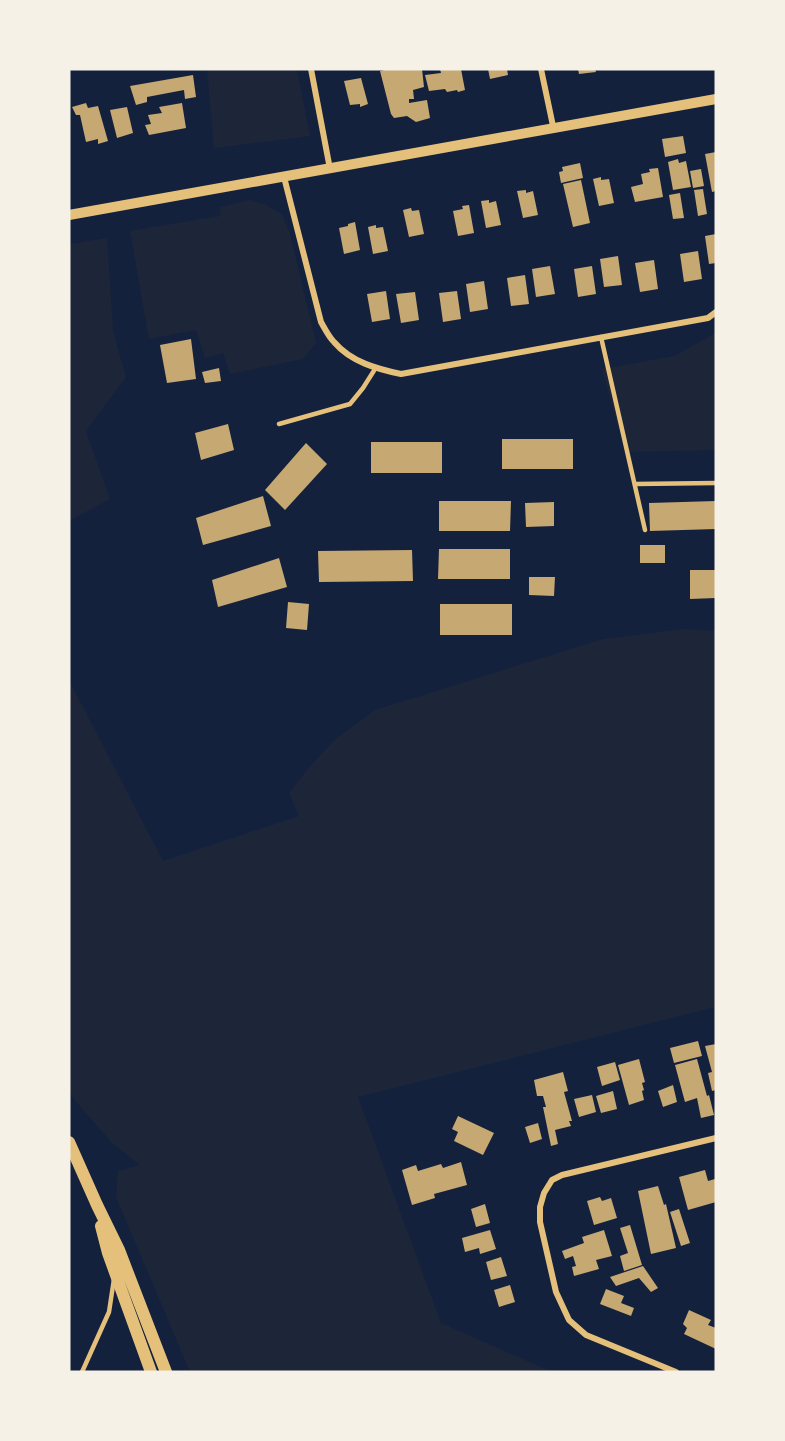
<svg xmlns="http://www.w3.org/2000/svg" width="785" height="1441" font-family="'Asap Condensed',sans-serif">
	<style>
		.green { fill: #1d2539 }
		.building { fill: #c6a872 }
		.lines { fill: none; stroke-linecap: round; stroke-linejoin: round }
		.service { stroke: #e5c07b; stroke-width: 4.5 }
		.minor { stroke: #e5c07b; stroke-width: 6 }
		.tertiary { stroke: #e5c07b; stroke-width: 10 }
		.secondary { stroke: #e5c07b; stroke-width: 12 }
	</style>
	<rect width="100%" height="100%" fill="#14213d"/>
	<!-- green -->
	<path class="green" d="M207,69H297L310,136L214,148Z
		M249,200L264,204L282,214L290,234L316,343L303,359L230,374L223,353L205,358L196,330L149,339L130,231L220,216L221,207Z
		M107,238L113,331L126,377L86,431L110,499L69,521V244Z
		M716,333V450L625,452L602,369L674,356Z
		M683,629L716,631V1007L358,1097L441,1323L552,1372H190L116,1197L118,1171L140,1165L112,1143L73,1098L69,1090V680L163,861L299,816L289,793L311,765L337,738L375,710L603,639Z"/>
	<!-- building -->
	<path class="building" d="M389,69H422L424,87L413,90L414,99H409V103L427,100L430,118L416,122L407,116L394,118L391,114L380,71Z
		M440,69H461L465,90L458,92L457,90L447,92L445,89L429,91L425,75L441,73Z
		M488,69H507L508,75L490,79Z
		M578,69H595L596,72L579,74Z
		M193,75L196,97L185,99L184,90L147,97V102L136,105L130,86Z
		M361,78L368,104L360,107V104L350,105L344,81Z
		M86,103L88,108L98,106L108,141L98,144V139L86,142L80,115H76L72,107Z
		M182,103L186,128L149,135L145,125L151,124L148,115L162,113L159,107Z
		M127,107L133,133L117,138L110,110Z
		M683,136L686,153L665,157L662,139Z
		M716,152V191L712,192L705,154Z
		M678,159L679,163L686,161L691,187L673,190L668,162Z
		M580,163L583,178L561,183L559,172L563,171L562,167Z
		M658,168L663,197L635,202L631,187L643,184L641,174L650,172L649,169Z
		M701,169L704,186L693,188L690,171Z
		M601,177V180L609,179L614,203L599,206L593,179Z
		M581,180L590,223L573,227L563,184Z
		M703,189L707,214L698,216L694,190Z
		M526,190V193L533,191L538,215L523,218L517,191Z
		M680,193L684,218L673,219L669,195Z
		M489,200V203L496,201L501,225L486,228L481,201Z
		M469,205L474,233L458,236L453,211L463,209L462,206Z
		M411,208L412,211L419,210L424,234L409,237L403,210Z
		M355,222L360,250L344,254L339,228L348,226V224Z
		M376,225V228L383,227L388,251L373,254L368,227Z
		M716,234V263L709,264L705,236Z
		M698,251L702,279L684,282L680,254Z
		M618,256L622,285L604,287L600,259Z
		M654,260L658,289L640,292L635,263Z
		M550,266L555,294L536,297L532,269Z
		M592,266L596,294L578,297L574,269Z
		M525,275L529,304L511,306L507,278Z
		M484,281L488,309L470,312L466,284Z
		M386,291L390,319L372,322L367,294Z
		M457,291L461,319L443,322L439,293Z
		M415,292L419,320L401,323L396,294Z
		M191,339L196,379L167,383L160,345Z
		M219,368L221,381L205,383L202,372Z
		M228,424L234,450L201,460L195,433Z
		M502,439H573V469H502Z
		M371,442H442V473H371Z
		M306,443L327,464L285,510L265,490Z
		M263,496L271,526L203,545L196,518Z
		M439,501H511L510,531H439Z
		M716,501V529L650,531L649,503Z
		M554,502V526L526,527L525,503Z
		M640,545H665V563H640Z
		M439,549H510V579H438Z
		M412,550L413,581L319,582L318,551Z
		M279,558L287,587L218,607L212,580Z
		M690,570H716V598L690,599Z
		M529,577H555L554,596L529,595Z
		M288,602L309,604L307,630L286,628Z
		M440,604H512V635H440Z
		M698,1041L702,1056L674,1063L670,1048Z
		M716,1044V1090L712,1091L708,1073L712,1072L705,1046Z
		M639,1059L645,1082L642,1083L644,1090L642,1091L644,1100L629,1105L618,1065Z
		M697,1059L707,1096L709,1095L714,1115L701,1118L697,1098L685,1102L675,1065Z
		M615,1062L620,1080L602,1086L597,1067Z
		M563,1072L568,1091L564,1092L572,1121H569L571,1126L555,1130L558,1144L551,1146L543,1107H546L543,1096H537L534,1080Z
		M673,1085L677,1102L663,1107L658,1091Z
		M613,1091L617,1109L601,1113L596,1096Z
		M592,1095L596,1112L579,1117L574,1099Z
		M458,1116L494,1133L483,1155L454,1141L458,1132L452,1129Z
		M538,1123L542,1139L530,1143L525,1127Z
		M461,1162L467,1185L434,1194L435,1198L412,1205L402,1170L416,1165L418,1171L441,1164L443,1168Z
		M705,1170L708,1181L715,1179L716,1202L688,1210L679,1177Z
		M658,1186L664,1205L666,1204L676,1248L651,1254L638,1191Z
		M600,1197L602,1201L611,1198L617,1218L594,1225L587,1201Z
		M485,1204L490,1223L476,1227L471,1209Z
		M679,1209L690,1243L681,1246L670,1212Z
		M630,1225L642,1265L624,1271L620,1256L628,1253L620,1228Z
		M490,1230L496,1249L480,1254L479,1248L465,1252L462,1238Z
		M604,1230L612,1256L596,1260L599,1269L574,1276L572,1267L576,1266L573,1256L565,1259L562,1251L584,1243L582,1237Z
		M501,1257L507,1276L491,1280L486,1262Z
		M643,1266L658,1288L651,1292L639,1278L616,1286L610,1277Z
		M510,1285L515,1302L499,1307L494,1290Z
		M606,1289L624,1296L621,1303L634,1308L631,1316L600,1304Z
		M689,1310L711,1320L708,1325L716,1328V1349L684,1334L687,1328L683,1324Z"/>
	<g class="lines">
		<!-- service -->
		<path class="service" d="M601,337L645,530
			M279,424L350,404L363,388L375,369
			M635,484L716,483
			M82,1372L109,1312L114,1279"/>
		<!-- minor -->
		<path class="minor" d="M311,69L330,169
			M541,69L553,126
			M284,177L321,322C325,329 329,337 334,342C351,362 377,369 401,374L708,318L716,312
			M676,1372L586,1335L569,1320L556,1292L540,1222V1207L544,1193L552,1180L562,1175L716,1138"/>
		<!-- tertiary -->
		<path class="tertiary" d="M69,215L716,99"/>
		<!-- secondary -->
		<path class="secondary" d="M69,1142L97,1205L119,1250L166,1372
			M101,1226L108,1253L151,1372"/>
	</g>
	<!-- border -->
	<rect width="785" height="1441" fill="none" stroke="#f6f1e7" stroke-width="141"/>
</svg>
